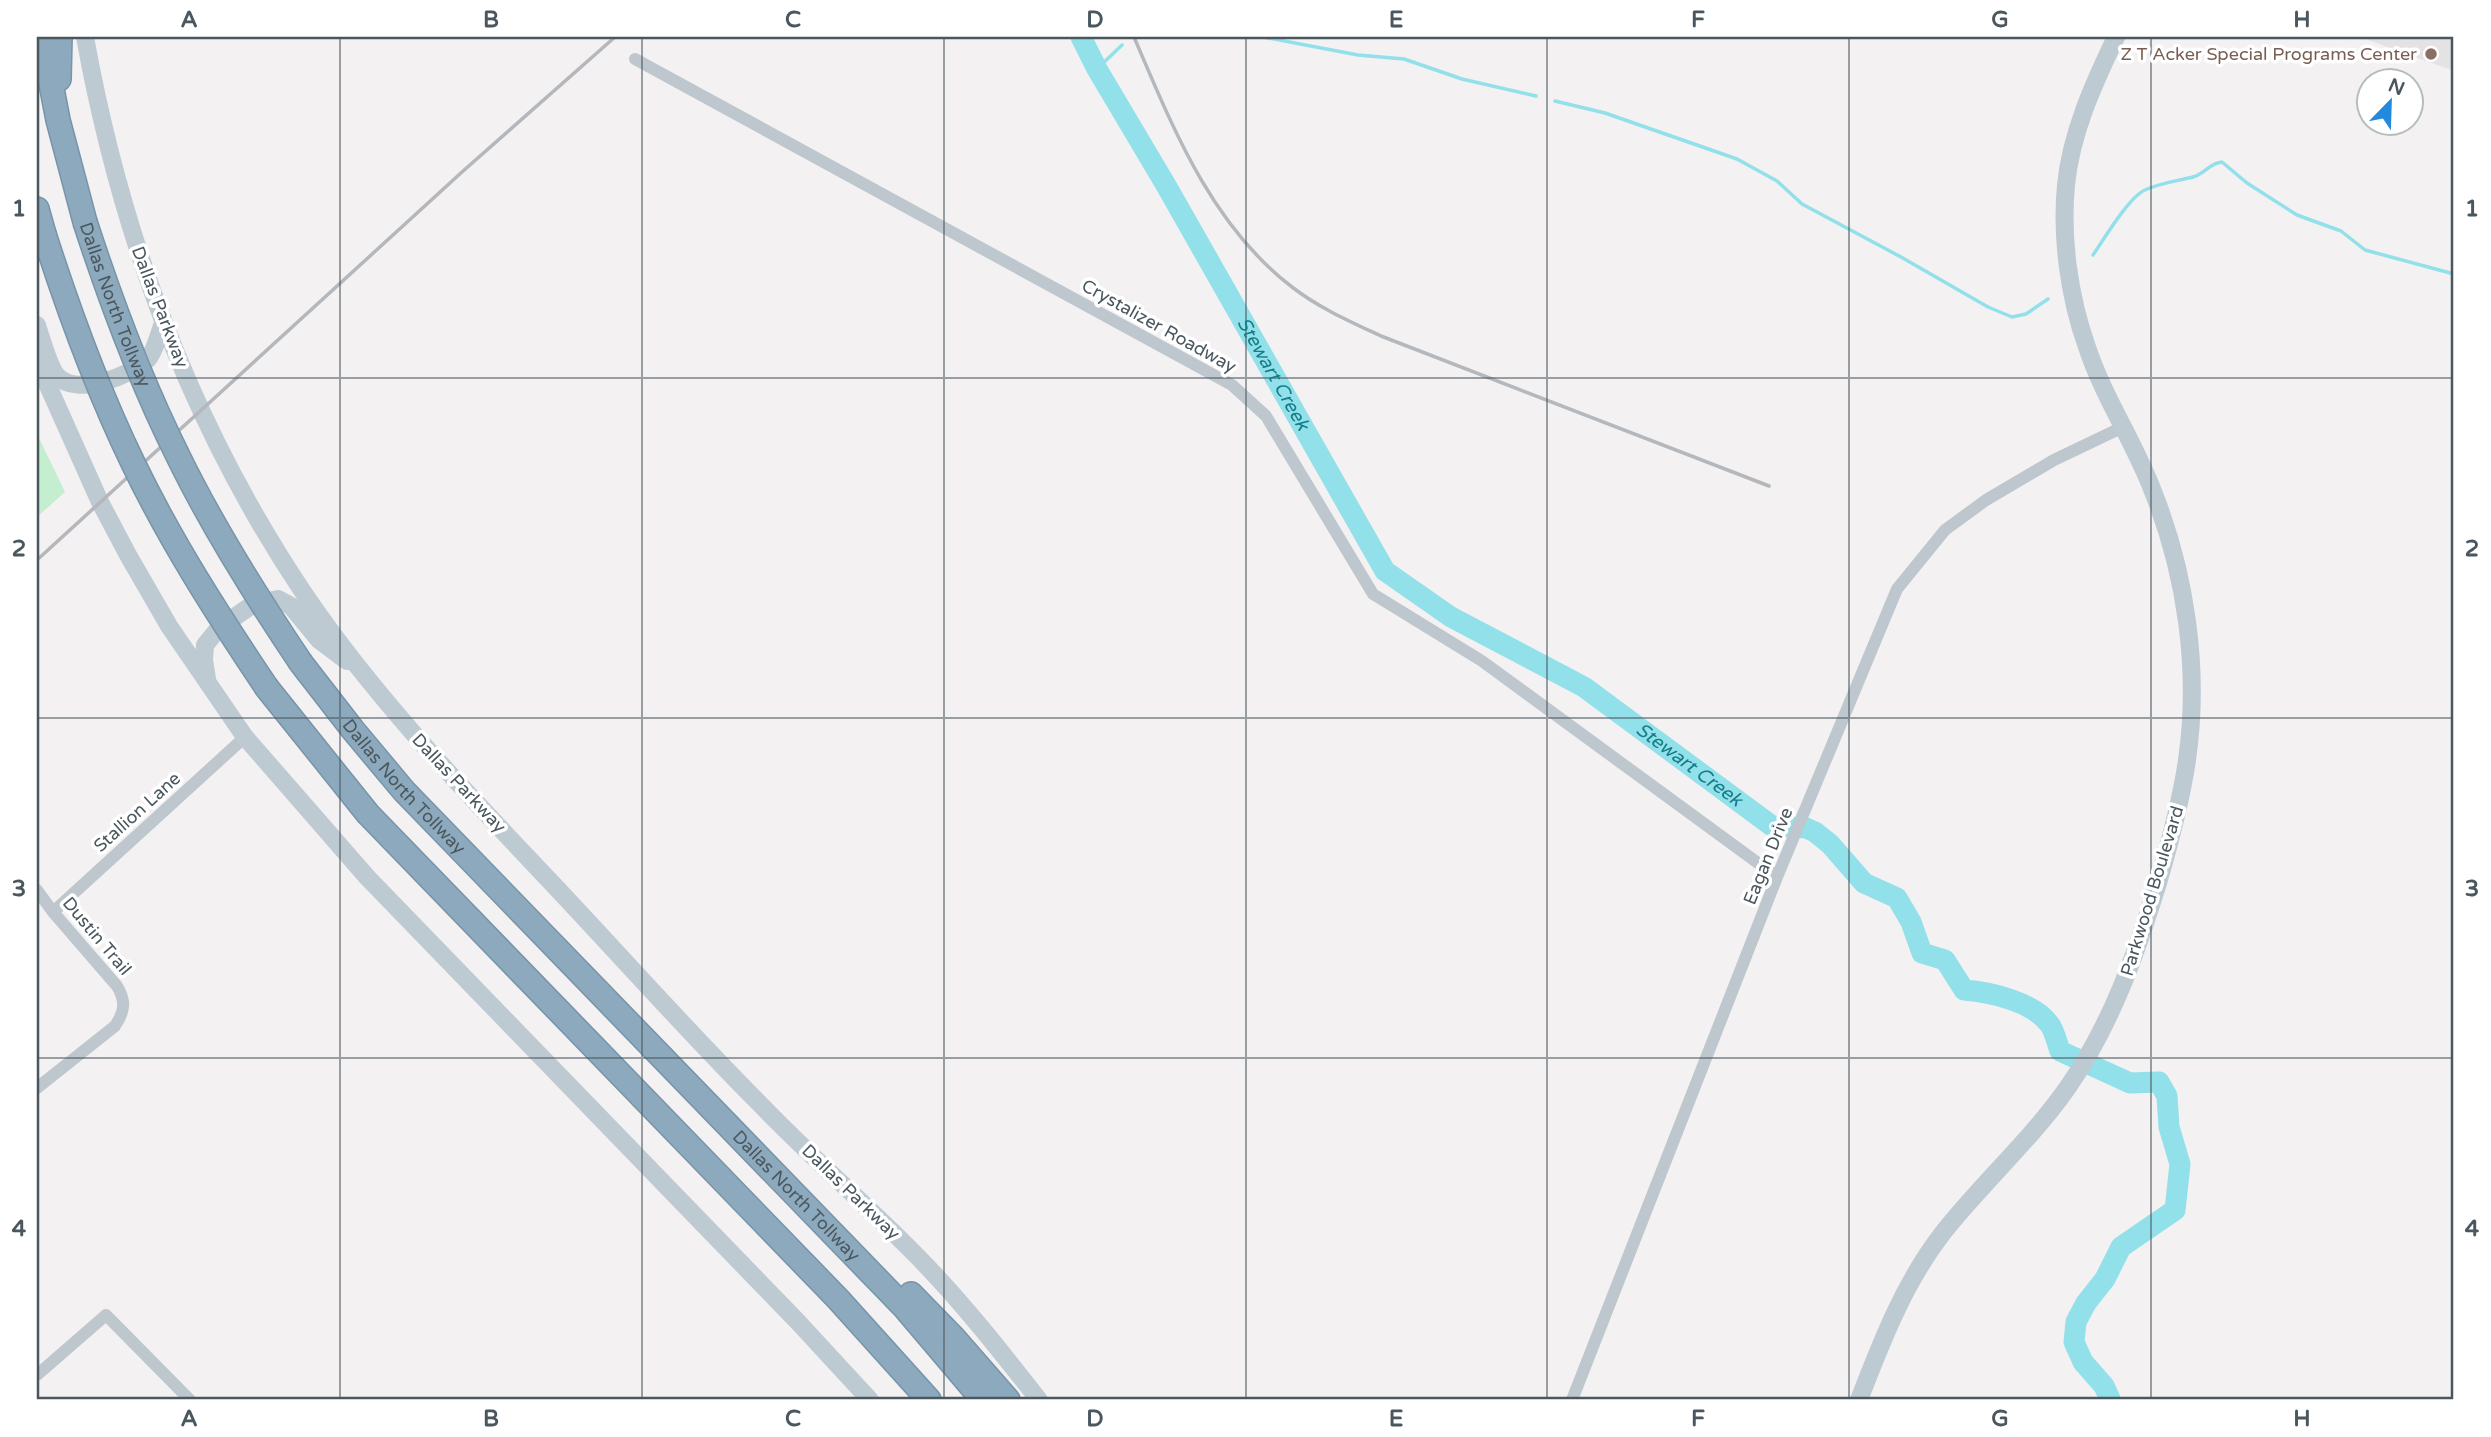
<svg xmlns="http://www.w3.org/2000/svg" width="2491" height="1437" font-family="'Varela Round',sans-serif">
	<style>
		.education { fill: #e4e2e3 }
		.green { fill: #c3eecf }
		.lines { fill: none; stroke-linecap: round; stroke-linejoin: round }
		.stream { stroke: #92e0e9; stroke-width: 3.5 }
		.river { stroke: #92e0e9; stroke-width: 21 }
		.highway-casing { stroke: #7794a9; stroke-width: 26 }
		.street { stroke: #bec7cd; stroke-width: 12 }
		.secondary { stroke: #becad2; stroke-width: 18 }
		.highway { stroke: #8ca9bd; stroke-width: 23 }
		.rail { stroke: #b4b7bb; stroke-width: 3.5 }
		.highway-bridge-casing { stroke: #7794a9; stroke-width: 26; stroke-linecap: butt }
		.highway-bridge { stroke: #8ca9bd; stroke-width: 23 }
		.grid { fill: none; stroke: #4a575e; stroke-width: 2; stroke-opacity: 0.55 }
		.education-dot { fill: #8d6e63; stroke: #fff; stroke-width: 2.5 }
		.labels { text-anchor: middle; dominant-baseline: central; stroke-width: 7; stroke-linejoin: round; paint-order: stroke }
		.education-label { font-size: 18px; fill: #785e54; stroke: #fff; text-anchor: end }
		.street-label { font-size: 18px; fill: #4a575e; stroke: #fff }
		.water-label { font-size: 19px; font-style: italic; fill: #137e89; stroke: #fff }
		.neatline { fill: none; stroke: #4a575e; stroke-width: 2.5 }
		.grid-label { font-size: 23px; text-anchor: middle; font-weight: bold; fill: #4a575e }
	</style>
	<rect width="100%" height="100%" fill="#f3f1f2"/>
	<!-- education -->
	<path class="education" d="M2360,37H2454V71Z"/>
	<!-- green -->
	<path class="green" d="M37,434L65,492L37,517Z"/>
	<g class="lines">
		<!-- stream -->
		<path class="stream" d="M1263,37L1358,55L1404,59L1462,79L1536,96
			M1097,69L1122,45
			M1555,101L1605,113L1737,159L1777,181L1802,204L1901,257L1988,307L2012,317L2026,314L2048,299
			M2093,255C2104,239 2129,197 2145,190C2160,183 2177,181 2193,177C2204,174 2210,163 2222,162L2247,183L2297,215L2341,231L2365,250L2454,274"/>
		<!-- river -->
		<path class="river" id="s1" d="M1081,37L1097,69L1167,187L1385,571L1451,617L1584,687L1772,826L1806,828L1815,832L1830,844L1864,883L1897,898L1911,922L1922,953L1945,960L1964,990C1991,992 2034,1002 2050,1025C2055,1032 2057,1043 2060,1051L2130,1083L2159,1082L2167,1096L2169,1127L2180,1164L2175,1210L2121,1247L2105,1279L2086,1303L2076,1322L2074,1342L2083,1362L2104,1386L2110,1399L2108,1400"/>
		<defs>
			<g id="highway">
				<path d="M42,37L58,120L85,222"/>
				<path d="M59,79L60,37"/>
				<path d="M37,209L44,234"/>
				<path id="s2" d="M301,663L353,730L404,791L905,1308L983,1400"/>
				<path d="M267,688L368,814L838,1299L929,1400"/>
				<path d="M911,1294L953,1337L1008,1400"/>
			</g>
		</defs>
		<!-- highway casing -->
		<use href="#highway" class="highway-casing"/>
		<!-- street -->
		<path class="street" d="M635,59L1232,385L1266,416L1373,594L1482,661L1777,877
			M37,890L53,912L117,986C126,1001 125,1011 115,1026L37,1088
			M53,912L245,737
			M37,1375L106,1315L190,1400
			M1572,1400L1777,877L1897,589L1945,530L1986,500L2054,460L2123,427"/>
		<!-- secondary -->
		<path class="secondary" d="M85,37C121,236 192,427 305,595C376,699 463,789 549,880C619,954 687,1031 759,1103C808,1154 862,1201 912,1251C958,1297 999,1349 1039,1400
			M37,325C41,337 49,367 57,376C77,397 131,376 148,359C155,351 159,333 163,323
			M37,361L100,502L128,555L169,626L245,737L367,877L798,1322L870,1400
			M207,679L204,660L205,645L219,628L252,605L278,599L291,606L319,640L347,661
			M1859,1400C1881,1343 1904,1283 1942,1234C1982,1183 2031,1140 2068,1087C2111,1025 2136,954 2158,883C2170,842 2181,802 2187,760C2200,670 2186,573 2152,489C2133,440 2103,396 2087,347C2069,297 2061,237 2066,185C2071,133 2094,83 2116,37"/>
		<!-- highway -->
		<use href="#highway" class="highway"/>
		<!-- rail -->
		<path class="rail" d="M1134,37C1173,128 1211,225 1292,287C1319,308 1351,322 1381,336L1769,486
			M37,560L462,172L615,37"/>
		<defs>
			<g id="highway-bridge">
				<path id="s3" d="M85,222C111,302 140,380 178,456C213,528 256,596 301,663"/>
				<path d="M44,234C69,312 97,389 133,463C171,542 218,615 267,688"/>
			</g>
		</defs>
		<!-- highway-bridge casing -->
		<use href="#highway-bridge" class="highway-bridge-casing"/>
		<!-- highway-bridge -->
		<use href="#highway-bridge" class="highway-bridge"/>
	</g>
	<!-- grid -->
	<path class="grid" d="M340,37V1400M642,37V1400M944,37V1400M1246,37V1400M1547,37V1400M1849,37V1400M2151,37V1400M37,378H2454M37,718H2454M37,1058H2454"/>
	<!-- markers -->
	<circle class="education-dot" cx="2431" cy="54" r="7"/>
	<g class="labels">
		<!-- education labels -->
		<g class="education-label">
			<text x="2417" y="54">Z T Acker Special Programs Center</text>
		</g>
		<!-- street labels -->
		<g class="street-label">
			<text stroke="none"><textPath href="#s3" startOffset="88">Dallas North Tollway</textPath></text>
			<text transform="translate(160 307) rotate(69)">Dallas Parkway</text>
			<text transform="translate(1159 326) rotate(29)">Crystalizer Roadway</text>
			<text transform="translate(459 783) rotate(47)">Dallas Parkway</text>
			<text stroke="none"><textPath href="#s2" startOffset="161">Dallas North Tollway</textPath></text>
			<text transform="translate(137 812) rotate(-42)">Stallion Lane</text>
			<text transform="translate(1768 856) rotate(-68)">Eagan Drive</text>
			<text transform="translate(2152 891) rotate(-73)">Parkwood Boulevard</text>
			<text transform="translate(97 936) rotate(50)">Dustin Trail</text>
			<text transform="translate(851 1192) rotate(44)">Dallas Parkway</text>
			<text stroke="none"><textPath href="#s2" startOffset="728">Dallas North Tollway</textPath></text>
		</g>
		<!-- water labels -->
		<g class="water-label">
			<text stroke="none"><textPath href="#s1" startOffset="388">Stewart Creek</textPath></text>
			<text stroke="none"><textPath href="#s1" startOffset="976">Stewart Creek</textPath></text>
		</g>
	</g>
	<!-- border -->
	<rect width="2491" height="1437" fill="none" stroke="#ffffff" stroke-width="77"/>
	<!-- north arrow -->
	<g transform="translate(2390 102) rotate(23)"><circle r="33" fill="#ffffff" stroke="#b7bcbf" stroke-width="2"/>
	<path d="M0-5L12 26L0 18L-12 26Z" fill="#2289dd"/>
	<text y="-10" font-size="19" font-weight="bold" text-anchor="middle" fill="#4a575e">N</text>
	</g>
	<rect x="38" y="38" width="2414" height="1360" class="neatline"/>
	<g class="grid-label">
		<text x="189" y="27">A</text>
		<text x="491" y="27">B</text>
		<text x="793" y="27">C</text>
		<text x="1095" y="27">D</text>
		<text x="1396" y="27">E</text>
		<text x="1698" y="27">F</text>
		<text x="2000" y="27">G</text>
		<text x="2302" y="27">H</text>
		<text x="19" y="216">1</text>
		<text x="2472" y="216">1</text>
		<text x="19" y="556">2</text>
		<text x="2472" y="556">2</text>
		<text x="19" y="896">3</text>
		<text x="2472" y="896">3</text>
		<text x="19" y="1236">4</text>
		<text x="2472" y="1236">4</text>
		<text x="189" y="1426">A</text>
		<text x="491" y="1426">B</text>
		<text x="793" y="1426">C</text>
		<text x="1095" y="1426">D</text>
		<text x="1396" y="1426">E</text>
		<text x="1698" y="1426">F</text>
		<text x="2000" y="1426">G</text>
		<text x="2302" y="1426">H</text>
	</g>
</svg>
